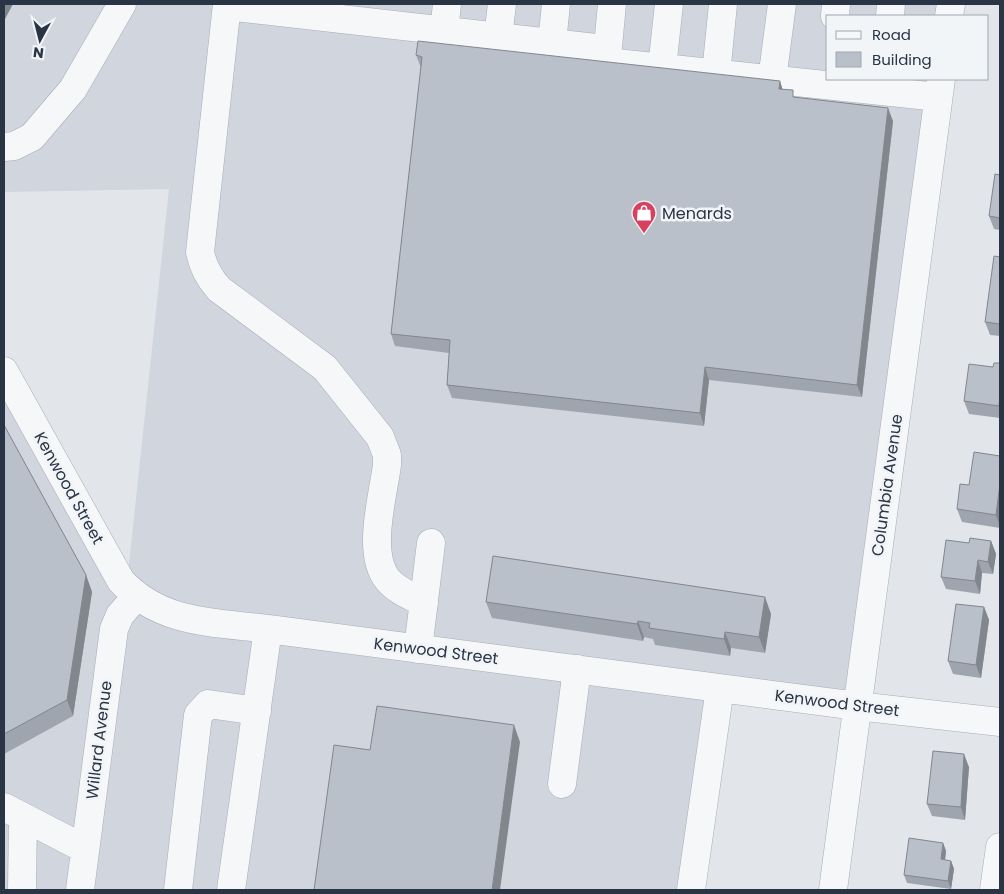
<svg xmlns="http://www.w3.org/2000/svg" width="1004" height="894" font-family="Poppins,sans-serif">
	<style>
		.built { fill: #d0d5de }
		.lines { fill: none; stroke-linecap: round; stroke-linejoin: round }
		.minor-casing { stroke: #a7adb6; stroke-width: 29 }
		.minor { stroke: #f5f7f9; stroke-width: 28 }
		.wall { fill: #9fa5ae }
		.shaded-wall { fill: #82868d }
		.building { fill: #b9c0ca; stroke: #82868d }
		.labels { text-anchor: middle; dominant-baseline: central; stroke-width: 5; stroke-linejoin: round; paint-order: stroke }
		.poi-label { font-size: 16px; fill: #293445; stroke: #f2f5f8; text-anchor: start }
		.street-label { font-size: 16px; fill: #293445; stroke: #f2f5f8 }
	</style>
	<rect width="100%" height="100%" fill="#e2e6eb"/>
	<!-- built -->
	<path class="built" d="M4,4H945L944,16H828V79H935L853,701L187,614L127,583L169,189L4,192Z
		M4,387L137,600L716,691L687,890H4Z"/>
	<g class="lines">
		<defs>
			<path id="minor" d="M227,4L200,252C203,267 209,278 219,289L325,368L380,437L387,455V465C383,496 366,554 388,580C397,591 412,596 424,603
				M227,6L596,48L616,63L938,97
				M835,16L836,4
				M890,16L891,4
				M949,16L951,4
				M444,31L447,4
				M498,37L502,4
				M552,43L556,4
				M607,57L612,4
				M662,68L669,4
				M716,74L723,4
				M772,80L782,4
				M4,147L14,146L32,137L73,89L122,4
				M4,371L121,581C161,624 213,622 268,629L857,706L1000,722
				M418,649L431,543
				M562,784L577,669
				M4,807L85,849
				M22,890L23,817
				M80,890L114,629L120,615L136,597
				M178,890L198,715L208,704L257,711
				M231,890L268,629
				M691,890L720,688
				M833,890L941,79
				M994,890L1000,847"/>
		</defs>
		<!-- minor casing -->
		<use href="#minor" class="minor-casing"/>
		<!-- minor -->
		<use href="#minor" class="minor"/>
	</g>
	<!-- wall -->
	<path class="wall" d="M416,55L780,81L782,89L796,98L893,121L862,397L709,380L704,426L452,398L447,385L449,353L395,346L391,334L421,68Z
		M1000,175V230L994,229L989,216Z
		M1000,257V336L990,335L985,322Z
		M1000,363V418L969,414L964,401L993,367Z
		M4,425L86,575L92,592L73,716L4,754Z
		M1000,456V528L962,522L957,509L969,485Z
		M991,541L996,554L993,574L982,573L980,594L946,589L941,577L969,543Z
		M486,602L771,614L765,653L731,648L730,656L655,645L653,639L644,637L643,641L492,618Z
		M984,607L989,620L981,678L953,674L948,661Z
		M969,767L965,820L932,816L927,804Z
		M943,843L946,851L945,860L951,861L954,869L951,889L907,883L904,875Z"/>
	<!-- shaded-wall -->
	<path class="shaded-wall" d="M4,4H13L4,21Z
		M780,81L784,94L779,89Z
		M888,108L893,121L862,397L857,385Z
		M705,367L709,380L704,426L700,413Z
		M1000,484V527L996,515Z
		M991,541L996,554L993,574L988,562Z
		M978,560L982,573L980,594L975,581Z
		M86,575L92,592L73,716L67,700Z
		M765,597L771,614L765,653L759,637Z
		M984,607L989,620L981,678L976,665Z
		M638,621L644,637L643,641L637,624Z
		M725,632L731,648L730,656L724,639Z
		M514,725L520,742L500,890H492Z
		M964,754L969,767L965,820L961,807Z
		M943,843L946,851L944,868L941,859Z
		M951,861L954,869L951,889L948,881Z"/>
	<!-- building -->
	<path class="building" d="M418,41L780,81L779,89L793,90V97L888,108L857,385L705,367L700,413L447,385L450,340L391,334L422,57L416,55Z
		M995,174L1000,175V218L989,216Z
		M994,256L1000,257V324L985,322Z
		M994,363H1000V396L999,406L964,401L969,364L993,367Z
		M4,425L86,575L67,700L4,734Z
		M974,452L1000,456V484L996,515L957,509L960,484L969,485Z
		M970,538L991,541L988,562L978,560L975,581L941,577L946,540L969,543Z
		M493,556L765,597L759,637L725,632L724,639L649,628L650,623L638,621L637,624L486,602Z
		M956,604L984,607L976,665L948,661Z
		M377,706L514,725L492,890H314L334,745L370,750Z
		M933,751L964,754L961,807L927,804Z
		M909,838L943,843L941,859L951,861L948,881L904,875Z"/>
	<!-- icons -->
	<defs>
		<symbol id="shop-pin" viewBox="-11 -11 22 30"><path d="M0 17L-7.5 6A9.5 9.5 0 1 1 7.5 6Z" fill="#d7415e" stroke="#f2f5f8"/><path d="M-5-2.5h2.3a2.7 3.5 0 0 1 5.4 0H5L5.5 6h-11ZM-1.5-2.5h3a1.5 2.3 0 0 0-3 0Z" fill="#fff"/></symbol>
	</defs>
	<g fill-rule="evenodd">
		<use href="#shop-pin" x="630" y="199" width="28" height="38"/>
	</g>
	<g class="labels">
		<!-- poi labels -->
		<g class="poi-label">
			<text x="662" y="213">Menards</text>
		</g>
		<!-- street labels -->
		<g class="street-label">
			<text transform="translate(887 485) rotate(-82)">Columbia Avenue</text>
			<text transform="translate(69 488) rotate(61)">Kenwood Street</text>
			<text transform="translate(436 651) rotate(7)">Kenwood Street</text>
			<text transform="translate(837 703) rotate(7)">Kenwood Street</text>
			<text transform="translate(99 740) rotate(-83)">Willard Avenue</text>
		</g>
	</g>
	<!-- border -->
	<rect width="1004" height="894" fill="none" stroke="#293445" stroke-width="10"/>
	<!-- legend -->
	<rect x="826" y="15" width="162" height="65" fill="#f2f5f8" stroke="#a2a8b0"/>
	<rect x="836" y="31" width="25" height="8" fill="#f5f7f9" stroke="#a2a8b0"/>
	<text x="872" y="40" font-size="15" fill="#293445">Road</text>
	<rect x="836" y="52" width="25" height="15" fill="#b9c0ca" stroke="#a2a8b0"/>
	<text x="872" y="65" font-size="15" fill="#293445">Building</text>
	<!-- north arrow -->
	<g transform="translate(40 40) rotate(187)" stroke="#f2f5f8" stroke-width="4" paint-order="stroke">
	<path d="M0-4L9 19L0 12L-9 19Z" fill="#293445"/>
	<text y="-8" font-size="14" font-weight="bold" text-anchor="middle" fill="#293445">N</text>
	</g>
</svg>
